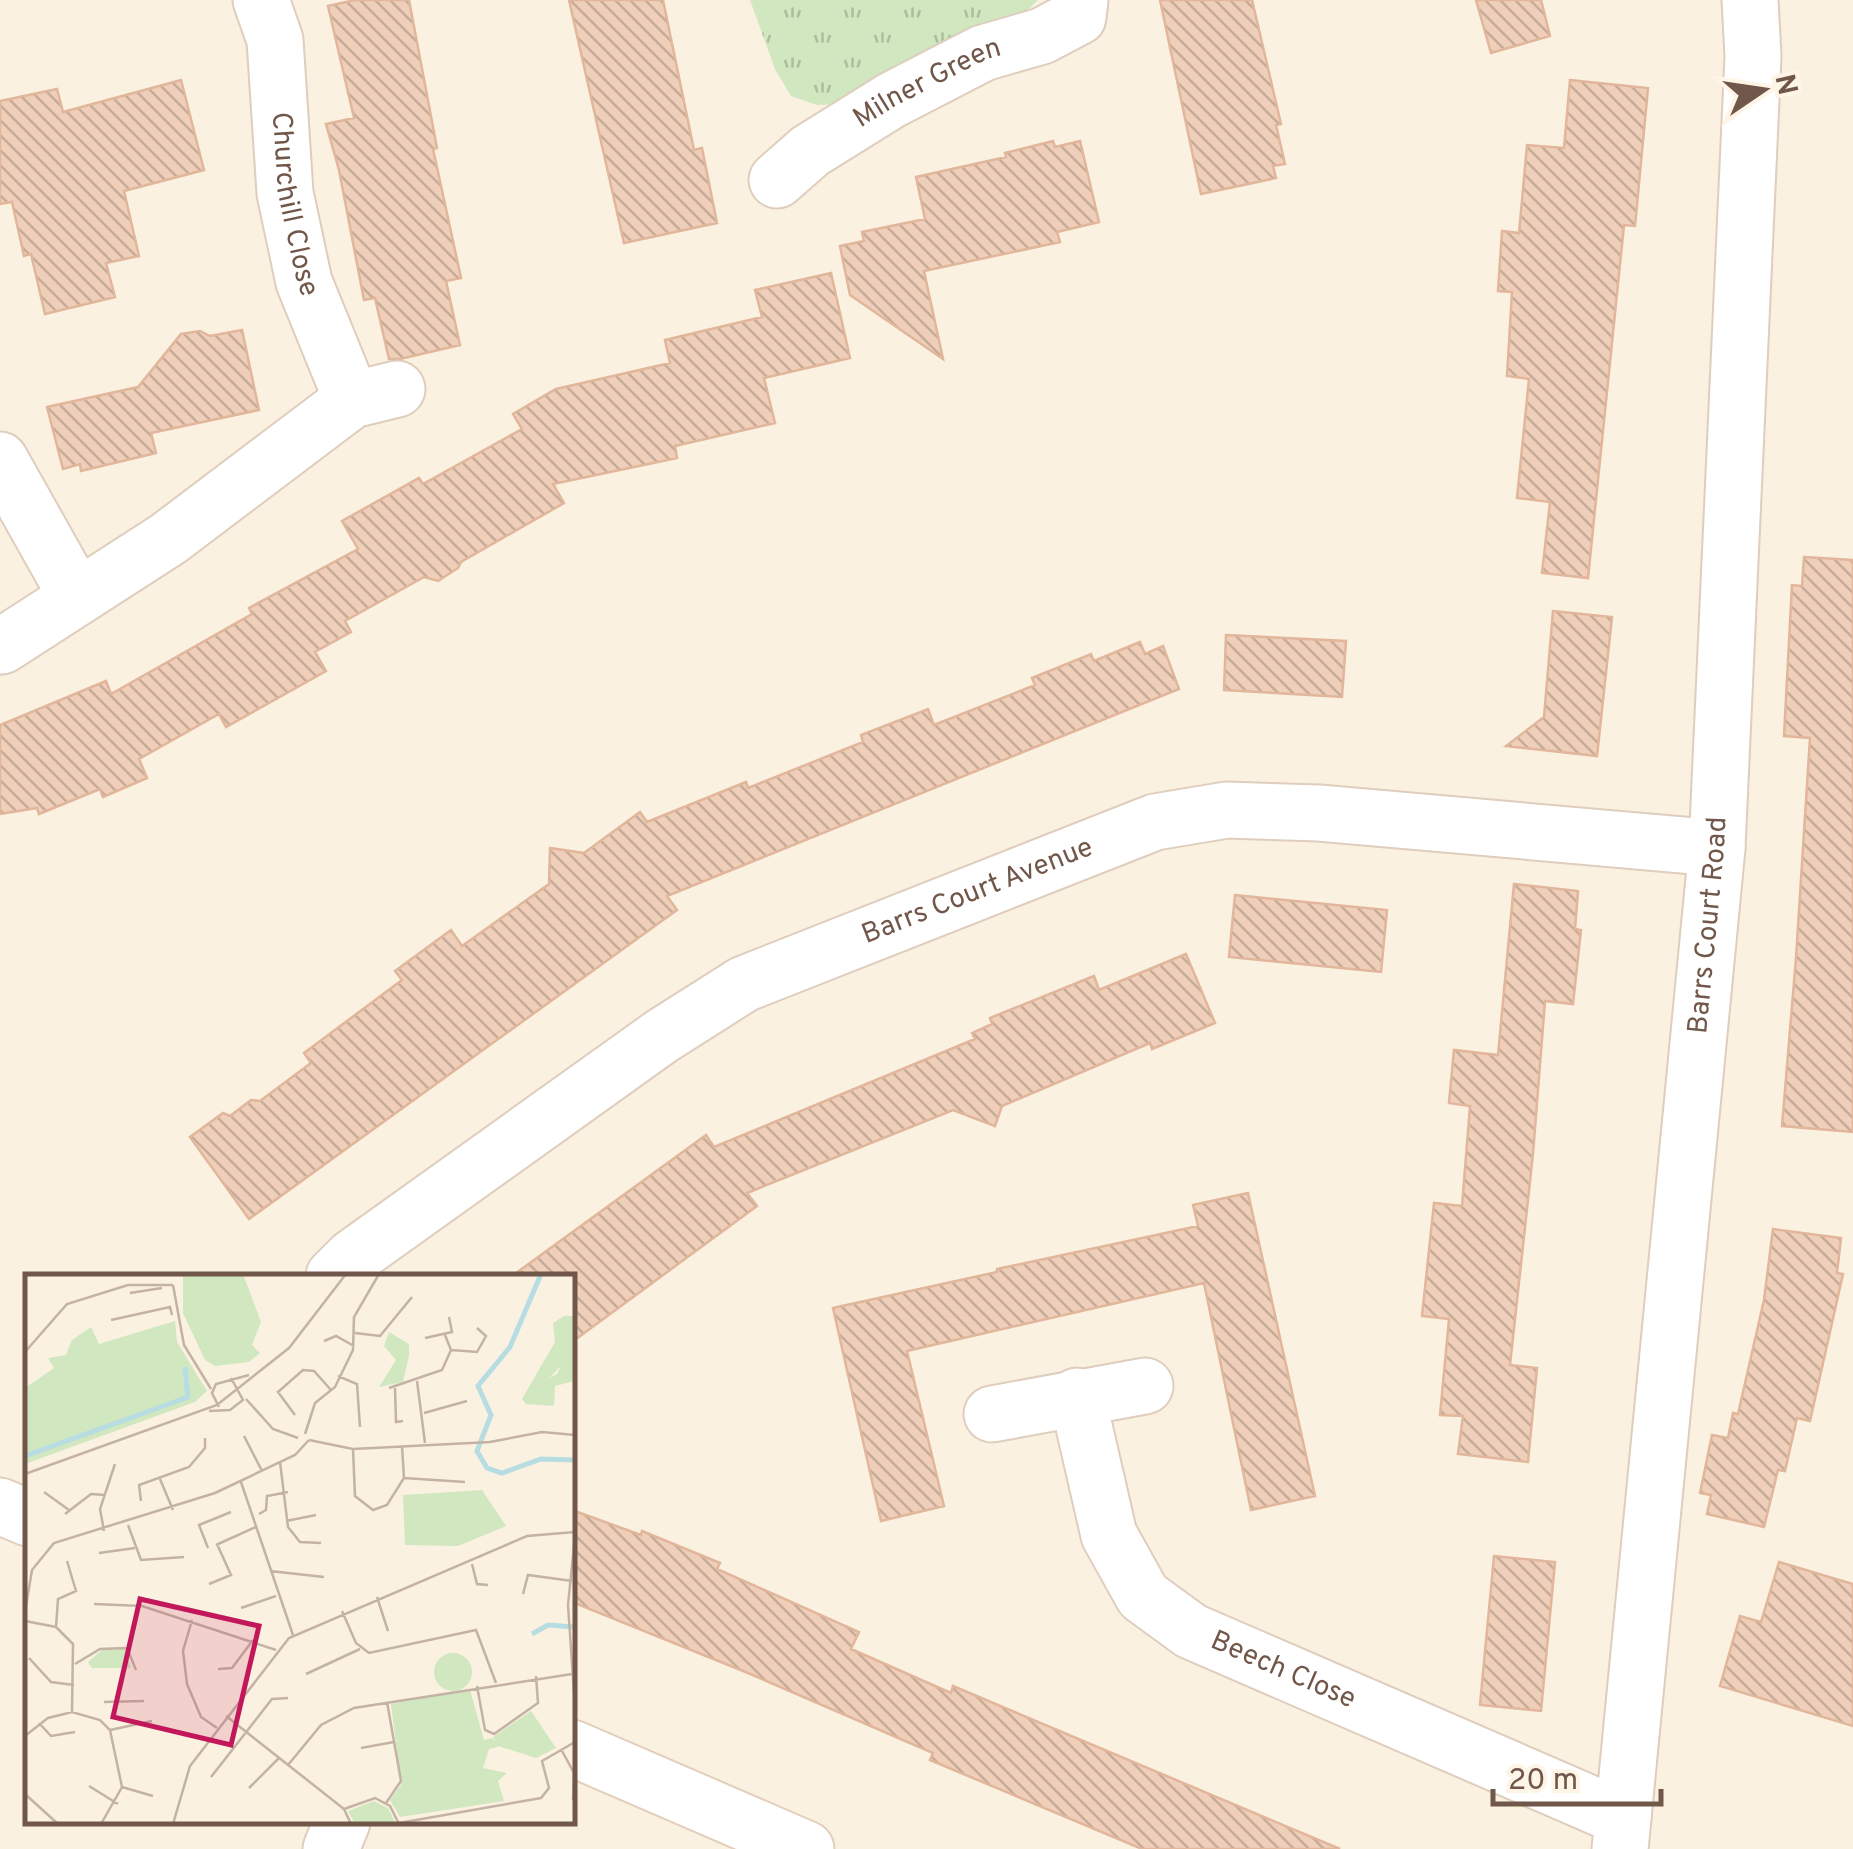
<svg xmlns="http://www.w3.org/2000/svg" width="1853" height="1849" font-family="Overpass,sans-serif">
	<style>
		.grass { fill: url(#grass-tufts) }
		.building { fill: url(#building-back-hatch); stroke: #e1b69b; stroke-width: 2.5 }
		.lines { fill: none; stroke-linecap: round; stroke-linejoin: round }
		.street-casing { stroke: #dfcdbd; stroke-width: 59 }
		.secondary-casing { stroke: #e3cebb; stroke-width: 59 }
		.street { stroke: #fff; stroke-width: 55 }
		.secondary { stroke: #fff; stroke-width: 55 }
		.labels { text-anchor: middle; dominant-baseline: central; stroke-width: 9; stroke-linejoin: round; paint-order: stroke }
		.street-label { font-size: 28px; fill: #715749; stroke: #fef5e6 }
		.inset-river { fill: none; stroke: #b7dde3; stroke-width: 5 }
		.inset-road { fill: none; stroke: #c4b3a4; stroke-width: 2.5 }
		.view { fill: #c2185b; fill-opacity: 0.15; stroke: #c2185b; stroke-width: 5 }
		.inset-edge { fill: none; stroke: #715749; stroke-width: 5 }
	</style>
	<defs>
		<pattern id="grass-tufts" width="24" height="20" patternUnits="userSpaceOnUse" patternTransform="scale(2.5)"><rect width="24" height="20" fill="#d0e7c0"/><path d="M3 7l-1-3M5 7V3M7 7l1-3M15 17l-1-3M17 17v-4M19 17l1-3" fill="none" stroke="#adbe9e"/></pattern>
		<pattern id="building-back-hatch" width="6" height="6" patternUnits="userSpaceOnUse" patternTransform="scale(2.5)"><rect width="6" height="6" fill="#efcfba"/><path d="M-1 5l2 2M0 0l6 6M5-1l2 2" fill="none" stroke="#c6ab99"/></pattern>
	</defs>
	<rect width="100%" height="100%" fill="#fbf1e1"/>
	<!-- grass -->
	<path class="grass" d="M750,0H1038L1029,9L842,104L817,105L791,96L775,69Z"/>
	<!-- building -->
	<path class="building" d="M355,0H409L437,148L433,149L461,278L446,281L460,345L400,359H389L375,298L364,300L339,170L326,124L354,118L328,6Z
		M569,0H663L694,150L702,148L717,223L624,243Z
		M1160,0H1252L1281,124L1276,125L1285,164L1273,166L1276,178L1201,194Z
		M1476,0H1541L1550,36L1491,53Z
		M181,80L204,170L124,191L139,256L106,263L115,297L45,314L31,254L24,256L12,202L0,204V101L57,89L63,112Z
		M1570,80L1648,88L1635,226L1624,225L1588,578L1542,573L1550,502L1517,498L1529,379L1507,376L1512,292L1498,291L1502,231L1519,233L1527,145L1564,148Z
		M1053,141L1055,147L1080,141L1099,222L1057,232L1060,242L924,271L943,359L850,295L840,246L864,241L862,232L925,219L916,177L1006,157L1005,153Z
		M831,273L850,358L764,378L775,423L675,446L677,458L553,484L564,503L461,562L458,568L438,581L424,577L345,621L351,632L315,652L326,671L226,727L219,714L139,759L147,778L103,797L100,789L39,814L37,808L0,814V725L106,681L111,694L252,614L249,608L358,549L342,521L419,478L423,484L522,429L513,414L556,389L670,363L665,340L762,317L755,290Z
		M242,330L259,410L151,433L156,453L81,471L80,464L63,469L47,407L138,387L181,334L200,331L210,336Z
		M1804,557L1853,560V1132L1782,1126L1796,958L1810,738L1784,736L1792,585L1802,586Z
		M1553,611L1612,617L1597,756L1506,746L1544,717Z
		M1226,635L1346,641L1342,697L1224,690Z
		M1140,642L1145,654L1163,646L1179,689L667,896L677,910L249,1219L190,1137L223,1113L230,1116L251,1100L260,1101L311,1063L304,1053L402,980L395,971L451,930L462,946L549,884L550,848L584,853L640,812L647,822L746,782L748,788L863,742L861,735L928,709L934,725L1035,685L1032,678L1091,654L1094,661Z
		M1514,884L1578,891L1575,929L1581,930L1573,1004L1545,1001L1533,1154L1510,1365L1537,1368L1528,1462L1458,1454L1463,1416L1440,1415L1449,1319L1422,1316L1434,1203L1462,1206L1470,1106L1449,1103L1454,1050L1498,1055Z
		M1235,895L1387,910L1381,972L1229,957Z
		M1186,954L1215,1023L1152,1049L1150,1043L1002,1106L995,1126L953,1110L747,1193L757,1206L572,1342V1276H512L706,1135L714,1147L975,1039L972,1033L992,1024L990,1018L1094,976L1099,990Z
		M1248,1193L1315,1496L1251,1510L1204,1283L907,1351L944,1506L881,1521L833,1308L997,1272V1269L1198,1226L1193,1205Z
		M1773,1229L1841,1238L1837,1273L1843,1274L1810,1421L1797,1418L1785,1471L1778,1470L1764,1527L1707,1514L1711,1495L1700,1493L1712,1435L1728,1438L1733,1413L1738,1414L1764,1300Z
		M572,1510L641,1535L642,1531L720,1563L717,1569L859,1632L851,1649L951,1693L953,1686L1340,1849H1142L930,1760L933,1753L748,1673L572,1602Z
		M1494,1556L1555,1562L1541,1711L1480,1705Z
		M1779,1562L1853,1584V1726L1720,1686L1740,1616L1761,1622Z"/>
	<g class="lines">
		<defs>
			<g id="street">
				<path id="s1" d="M261,0L275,40L285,193L304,282L352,400"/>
				<path id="s2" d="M777,180L810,151L892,100L983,53L1042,36L1078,17L1080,0"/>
				<path d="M0,460L77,597"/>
				<path d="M2,646L168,539L352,400L397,389"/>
				<path id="s3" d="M334,1276L353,1257L662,1036L744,984L1155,822L1227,810L1319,813L1717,848"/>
				<path id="s4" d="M1077,1396L1109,1535L1143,1596L1191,1631L1623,1818"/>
				<path d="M992,1414L1145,1386"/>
				<path d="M331,1849L342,1822"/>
				<path id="s5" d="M1620,1849L1717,848L1753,56L1750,0"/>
			</g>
			<path id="secondary" d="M0,1506L28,1518
				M572,1748L806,1849"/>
		</defs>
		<!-- street casing -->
		<use href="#street" class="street-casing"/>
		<!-- secondary casing -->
		<use href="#secondary" class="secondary-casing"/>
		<!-- street -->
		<use href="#street" class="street"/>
		<!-- secondary -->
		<use href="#secondary" class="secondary"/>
	</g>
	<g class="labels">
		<!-- street labels -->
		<g class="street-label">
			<text stroke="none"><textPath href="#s2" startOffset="180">Milner Green</textPath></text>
			<text stroke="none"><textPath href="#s1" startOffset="208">Churchill Close</textPath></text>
			<text stroke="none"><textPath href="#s3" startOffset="755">Barrs Court Avenue</textPath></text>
			<text stroke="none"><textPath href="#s5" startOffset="928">Barrs Court Road</textPath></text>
			<text stroke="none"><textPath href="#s4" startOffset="372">Beech Close</textPath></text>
		</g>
	</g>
	<!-- overview -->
	<g transform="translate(25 1274)">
		<rect width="550" height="550" fill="#fbf1e1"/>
		<path d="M539,42H550V78L515,113L530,111L529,132L501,130L497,125L530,68L528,49ZM150,47L152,68L182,117L170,128L0,190V114L29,94L23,84L41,81L47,66L66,53L74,70ZM364,58L384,70V82L378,108L354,113L371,86L359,72ZM78,375H100L106,394H67L63,388ZM506,437L531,474L511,484L470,471L468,463ZM349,527L363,534L371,550H330L323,537Z" fill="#d0e7c0"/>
		<path d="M534,69L550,75V107L518,115L515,108L532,100L541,82L530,76ZM152,105L163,106L157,126L0,181V132L12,125L32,144L52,142L54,133L76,118L94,128L95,114Z" fill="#d0e7c0"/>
		<path d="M158,0H218L236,48L227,71L235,79L224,88L190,92L180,86L158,39Z" fill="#d0e7c0"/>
		<path d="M457,216L481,252L433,272L380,271L378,221ZM409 398a19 19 0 1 1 38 0a19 19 0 1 1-38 0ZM445,416L459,466L467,464L473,473L464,475L458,494L482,499L473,507L479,527L375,543L365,526L376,511L366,430Z" fill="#d0e7c0"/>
		<path d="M442,226L444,264L383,266L382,228ZM417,449L436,452L450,464L456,527L404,537L389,477L400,457Z" fill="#d0e7c0"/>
		<path class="inset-river" d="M516,0L485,73L453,112L466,141L452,177L462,194L477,199L516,185L550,186M0,182L163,123L160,93M507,360L523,351L550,353"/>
		<path class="inset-road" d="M148,11L159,71L186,115M105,19L137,14M86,46L145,33L147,41M330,59L355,62L387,23M400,64L427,58L424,43M299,67L311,62L329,72M426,76L452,78L461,62L452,54M0,78L42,30L103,11H148M313,102L332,110L335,153M392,107L400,169M364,114L417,96L426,76L420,61M370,114L371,148L378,147M221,125L248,155L273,164M194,133L187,119L191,110L224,101M184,137L205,136L218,126L206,104M399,139L442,127M270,141L253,118L278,96L289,97L306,116M280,160L290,129L310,113L328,76L329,43L354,0M219,162L237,197M284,166L328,175L465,168L517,158L550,161M328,175L330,222L348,236L362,231L379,204L377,172M255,188L263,253L275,268L296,269M0,200L192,131L264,74L321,0M379,204L440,208M135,205L148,236M216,208L268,361M19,218L44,236M116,227L114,211L164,193L180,174V164M40,240L66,220L80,221M234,240L241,236L242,222L263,218M261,247L291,241M103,251L116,286L159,283M79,257L75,235L90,190M550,262L543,331L550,433M191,271L231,253M183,274L174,251L206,238M74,279L110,274M447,290L452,310L463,311M245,297L299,303M184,310L206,301L192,270M498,320L503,301L547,307M352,323L363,357M69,330L117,332L251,376M216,334L251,322M317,337L331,369L344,379L451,356L471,409M0,338L7,296L29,269L190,219L270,181L284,166M167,346L158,377L162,410L176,443L192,454M0,347L31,353L48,370L47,438M31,353L33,325L51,317L42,287M4,384L26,408L49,411M50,390L75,375L102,374L111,396M193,395L207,394L228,366M281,400L335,375M452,412L460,456L469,460L513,429L511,402M79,428L119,427M201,442L319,535L326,550M14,449L26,462L50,458M85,456L127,447M0,462L23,444L47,438L75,446L85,456L97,513L76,550M336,474L369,468M536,475L549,499L548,526M263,491L296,451L329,434L547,400M186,503L247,425L263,424M64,512L93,530M97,513L128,522M224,514L254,484M0,520L33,550M361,529L376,507L362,428M319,535L350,524L365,532L374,550M374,549L516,524L524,514L517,487L550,468M148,550L165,492L264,364L502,262L550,258"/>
		<path class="view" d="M115,325L234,352L206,471L88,443Z"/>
		<rect width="550" height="550" class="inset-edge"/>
	</g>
	<!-- north arrow -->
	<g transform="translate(1763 90) rotate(77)" stroke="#fef5e6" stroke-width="8" paint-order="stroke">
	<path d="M0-8L18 38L0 25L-18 38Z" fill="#715749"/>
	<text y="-15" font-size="28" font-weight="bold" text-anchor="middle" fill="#715749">N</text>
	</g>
	<!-- scale -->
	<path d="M1493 1789v15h168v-15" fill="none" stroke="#715749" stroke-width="5"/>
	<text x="1508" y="1789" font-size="30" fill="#715749" stroke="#fef5e6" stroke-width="8" paint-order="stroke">20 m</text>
</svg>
